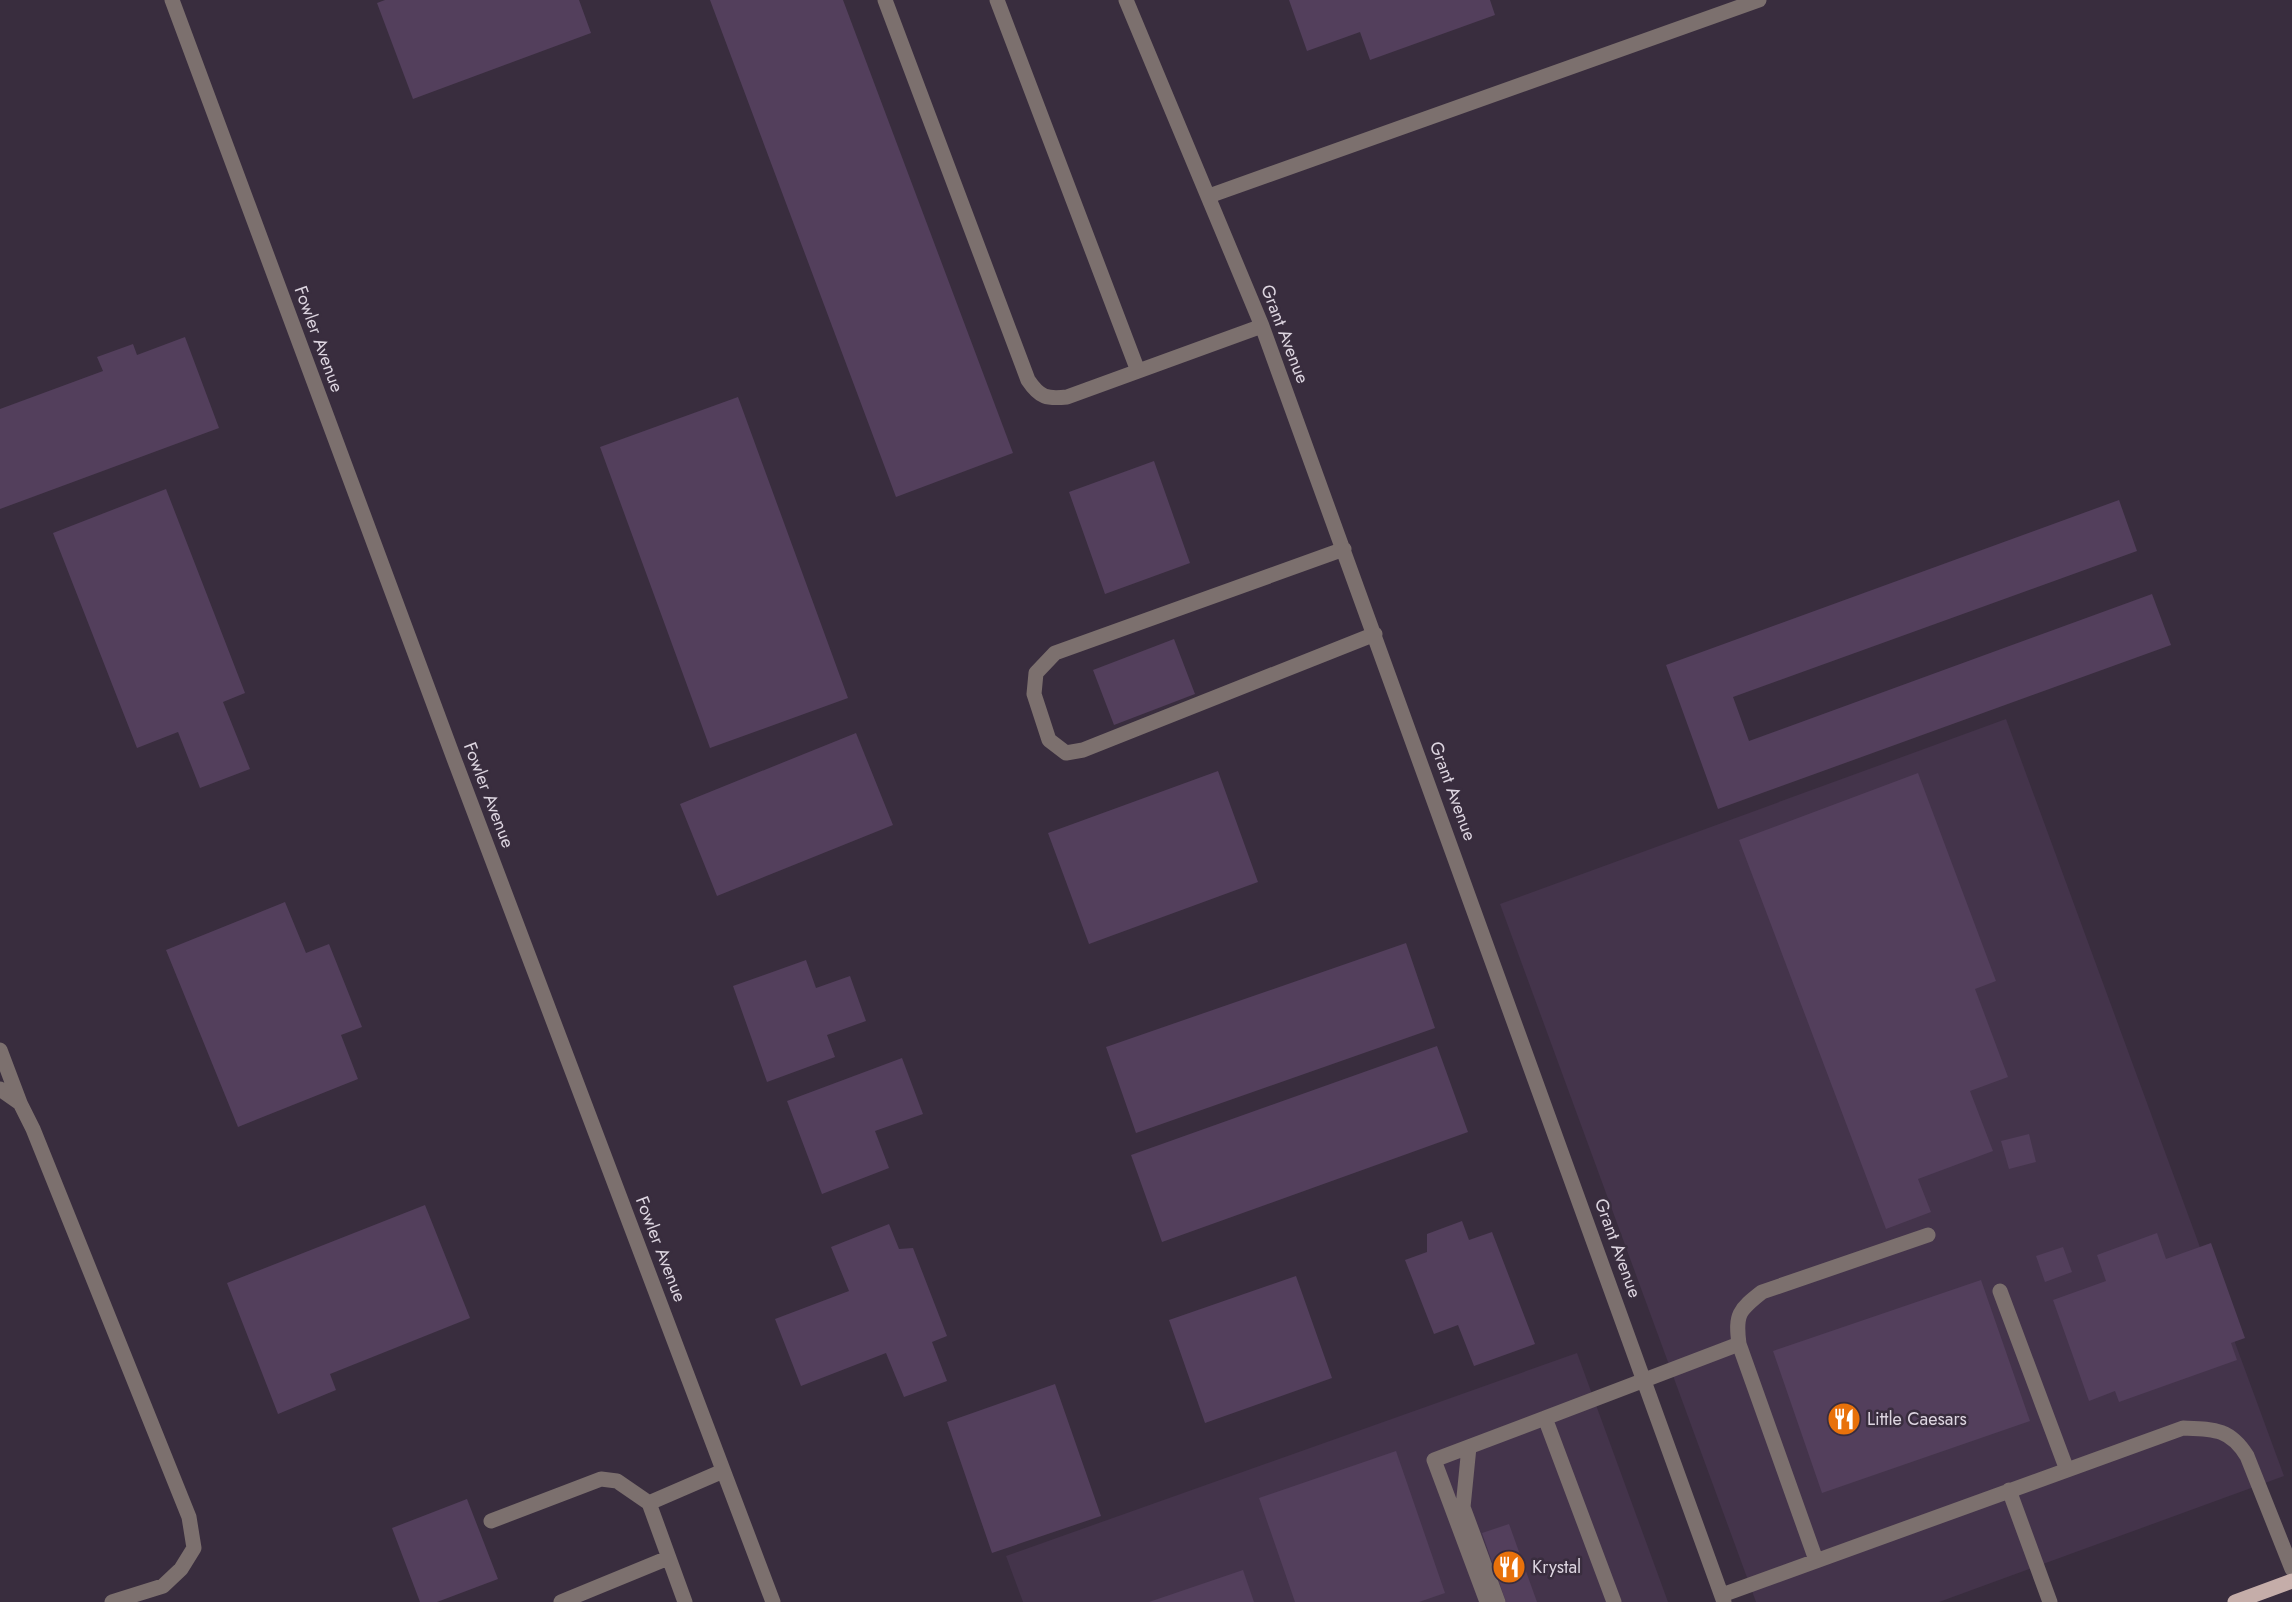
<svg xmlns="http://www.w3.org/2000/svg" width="2292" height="1602" font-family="Jost,sans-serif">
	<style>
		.built { fill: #44344b }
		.building { fill: #533f5c }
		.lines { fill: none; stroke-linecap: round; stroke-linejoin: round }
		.minor { stroke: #7c706e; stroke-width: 15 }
		.major { stroke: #c5ada9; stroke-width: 15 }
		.labels { text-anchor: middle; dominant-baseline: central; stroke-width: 5; stroke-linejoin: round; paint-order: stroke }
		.street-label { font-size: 18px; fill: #ddd5e0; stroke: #392d3e }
		.poi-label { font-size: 18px; fill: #ddd5e0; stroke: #392d3e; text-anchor: start }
	</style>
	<rect width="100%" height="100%" fill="#392d3e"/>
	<!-- built -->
	<path class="built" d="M2006,719L2284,1476L1939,1602H1756L1500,904Z
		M1577,1353L1668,1602H1023L1006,1556Z"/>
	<!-- building -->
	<path class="building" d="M385,0H579L591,33L413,99L377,3Z
		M710,0H843L1013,453L896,497Z
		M1289,0H1490L1495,15L1370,60L1360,32L1307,51Z
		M185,337L219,428L0,509V409L103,371L97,357L133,344L137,355Z
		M738,397L848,698L710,748L600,447Z
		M1154,461L1190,563L1105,594L1069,492Z
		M166,489L245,693L223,702L250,769L200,788L178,732L137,748L53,533Z
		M2119,500L2137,551L1733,697L1749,741L2152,594L2171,645L1718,809L1666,665Z
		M1174,639L1195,694L1114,725L1093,670Z
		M856,733L893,825L717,896L680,804Z
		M1218,771L1258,882L1089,944L1048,833Z
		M1918,773L1996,981L1975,989L2008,1077L1970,1091L1993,1151L1918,1179L1931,1212L1886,1229L1739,840Z
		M285,902L306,953L329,944L362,1027L341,1035L358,1079L238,1127L166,950Z
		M1406,943L1435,1028L1136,1133L1106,1047Z
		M806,960L816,988L850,976L866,1021L827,1035L835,1057L767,1082L733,986Z
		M1437,1046L1468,1132L1162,1242L1131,1155Z
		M902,1058L923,1114L875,1131L889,1168L822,1194L787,1101Z
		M2029,1134L2036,1162L2009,1169L2001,1141Z
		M425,1205L470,1318L330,1374L336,1390L278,1414L227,1283Z
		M1462,1221L1469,1240L1492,1232L1535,1344L1474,1366L1458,1325L1434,1334L1405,1260L1427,1252V1234Z
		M889,1224L899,1249L913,1248L947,1336L932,1342L947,1381L904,1397L886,1353L801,1386L775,1319L849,1291L831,1247Z
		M2157,1233L2166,1259L2211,1243L2245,1338L2231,1343L2237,1360L2119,1402L2115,1391L2089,1401L2053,1300L2106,1281L2097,1255Z
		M2063,1247L2072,1272L2045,1282L2036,1256Z
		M1296,1276L1332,1378L1205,1423L1169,1320Z
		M1981,1280L2030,1421L1822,1493L1773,1351Z
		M1055,1384L1101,1516L992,1553L947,1422Z
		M1396,1451L1445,1593L1419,1602H1295L1259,1498Z
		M467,1499L498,1579L437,1602H420L392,1528Z
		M1509,1524L1537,1602H1506L1482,1533Z
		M1243,1570L1254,1602H1149Z"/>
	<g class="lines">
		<!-- minor -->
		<path class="minor" d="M172,0L456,764L773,1602
			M885,0L1028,380C1040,398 1047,399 1067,397L1262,326
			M997,0L1138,371
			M1126,0L1262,326L1724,1602
			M1209,196L1759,0
			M1344,549L1055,653L1036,673L1034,694L1049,740L1066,753L1083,750L1375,634
			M0,1050L20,1103
			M0,1089L20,1103L33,1129L189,1517L194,1548L181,1569L163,1586L112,1602
			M2000,1291L2067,1470
			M1545,1418L1739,1344
			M1469,1447L1463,1507L1498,1602
			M2009,1490L2050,1602
			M649,1503L723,1471
			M491,1521L601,1479L617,1481L649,1503L685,1602
			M1816,1560L1739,1344C1735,1314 1739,1310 1762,1292L1928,1235
			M1722,1595L2183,1428C2213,1429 2230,1428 2247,1456L2292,1569
			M561,1602L668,1558
			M1487,1602L1434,1460L1545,1418L1614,1602"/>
		<!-- major -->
		<path class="major" d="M2235,1602L2292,1581"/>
	</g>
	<!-- icons -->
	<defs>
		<symbol id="restaurant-disc" viewBox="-11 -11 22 22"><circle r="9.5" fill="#e8710a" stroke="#392d3e"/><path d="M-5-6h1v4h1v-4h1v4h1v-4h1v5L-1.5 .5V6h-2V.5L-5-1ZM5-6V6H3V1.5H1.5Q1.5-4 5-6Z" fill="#fff"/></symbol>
	</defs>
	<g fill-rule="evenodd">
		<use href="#restaurant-disc" x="1825" y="1400" width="38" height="38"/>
		<use href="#restaurant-disc" x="1490" y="1548" width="38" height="38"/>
	</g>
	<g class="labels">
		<!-- street labels -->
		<g class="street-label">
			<text transform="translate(1285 334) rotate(69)">Grant Avenue</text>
			<text transform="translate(319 339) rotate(70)">Fowler Avenue</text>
			<text transform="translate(1453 791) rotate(70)">Grant Avenue</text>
			<text transform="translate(489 795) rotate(69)">Fowler Avenue</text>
			<text transform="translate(1618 1248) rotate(70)">Grant Avenue</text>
			<text transform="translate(661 1249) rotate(69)">Fowler Avenue</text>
		</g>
		<!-- poi labels -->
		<g class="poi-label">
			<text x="1867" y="1419">Little Caesars</text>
			<text x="1532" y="1567">Krystal</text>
		</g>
	</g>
</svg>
